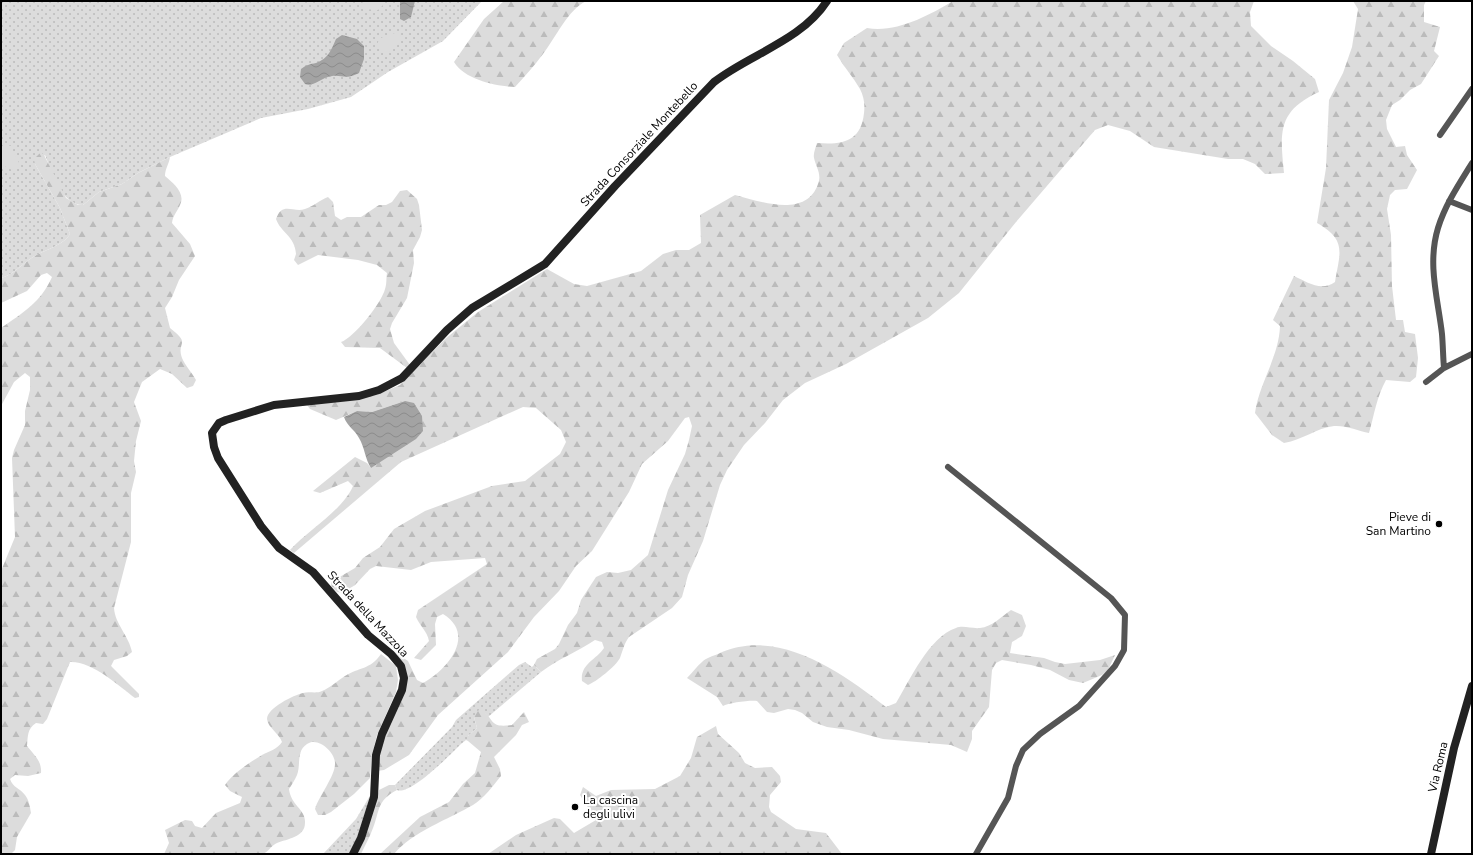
<svg xmlns="http://www.w3.org/2000/svg" width="1473" height="855" font-family="'Nunito Sans',sans-serif">
	<style>
		.grass { fill: url(#grass-dots) }
		.forest { fill: url(#forest-firs) }
		.garden { fill: #dcdcdc }
		.water { fill: url(#water-waves) }
		.lines { fill: none; stroke-linecap: round; stroke-linejoin: round }
		.street { stroke: #555; stroke-width: 6 }
		.secondary { stroke: #222; stroke-width: 8 }
		.poi-dot { fill: #000; stroke: #fff; stroke-width: 1.5 }
		.labels { text-anchor: middle; dominant-baseline: central; stroke-width: 4; stroke-linejoin: round; paint-order: stroke }
		.street-label { font-size: 12px; fill: #000; stroke: #fff }
		.poi-label { font-size: 12px; fill: #000; stroke: #fff; text-anchor: end }
	</style>
	<defs>
		<pattern id="grass-dots" width="8" height="8" patternUnits="userSpaceOnUse"><rect width="8" height="8" fill="#dcdcdc"/><path d="M2 2h.1M6 6h.1" fill="none" stroke="#bbb" stroke-width="1.8" stroke-linecap="round"/></pattern>
		<pattern id="forest-firs" width="22" height="20" patternUnits="userSpaceOnUse"><rect width="22" height="20" fill="#dcdcdc"/><path d="M5 1l3.5 6h-7zM16 11l3.5 6h-7z" fill="#bbb"/></pattern>
		<pattern id="water-waves" width="16" height="10" patternUnits="userSpaceOnUse"><rect width="16" height="10" fill="#a3a3a3"/><path d="M0 5q4-4 8 0t8 0" fill="none" stroke="#8b8b8b"/></pattern>
	</defs>
	<rect width="100%" height="100%" fill="#fff"/>
	<!-- grass -->
	<path class="grass" d="M1,1H482L443,41L388,72L351,97L308,109L261,118L170,157L138,173L122,184L99,192L83,205C61,205 52,172 45,155L35,164L60,208L70,234C63,246 44,250 33,257C22,264 13,275 1,278Z
		M525,662L532,667L534,665L541,672L488,717L485,713L474,717L477,728L468,736V741L466,740L461,744C451,754 410,796 397,790L395,785L452,727L456,720L519,665Z
		M371,794L357,838L350,854H323L356,819Z"/>
	<!-- forest -->
	<path class="forest" d="M504,1H586C568,10 556,37 543,54C535,65 525,76 515,87C496,86 465,80 454,62L484,19Z
		M953,1H1254L1250,12L1251,26L1271,46L1293,61L1315,79L1319,92C1277,111 1280,133 1284,173L1265,174L1255,164L1243,159H1228L1154,147L1130,131L1108,125L1095,130L1016,222L959,293L928,318L846,364L805,383L783,400L765,423L744,445L727,470L720,485L703,541L688,575L682,597L672,608L629,637C624,644 623,650 620,658C616,666 596,682 588,685L582,681C580,664 596,660 604,648L602,642L595,640C577,652 558,659 541,672L534,665L537,659L555,649L559,644L568,625L577,613L581,600L596,577L607,572L618,573L631,570L648,555L668,490L685,454L689,440L692,426L689,417L685,418L668,441L642,464L629,492L592,551L576,566L559,591L534,617L508,652L438,715L409,755L384,770L377,771C379,759 381,747 385,735C396,701 417,690 395,652L408,661L417,680L423,683C447,670 477,635 443,614L437,617L435,624L436,645L421,660L414,658L429,641C427,631 420,626 416,617L418,610L487,564L485,558L431,562L411,570L376,566L370,569L355,585L343,593L337,592L331,586V582L355,568L363,558L380,547L394,529L425,511L492,486L525,481L560,454L566,442L561,430L536,408L523,407L401,462L294,553L290,550C308,530 343,510 353,486L348,481L320,493L313,491L355,457L367,463L371,468L405,401L372,412L357,411L336,420L310,409L307,405L376,395L400,385L445,339L478,312L547,269L574,284L587,286L641,271L663,254L676,250H689L701,243L700,215L735,195C759,201 806,219 818,184C822,174 816,167 814,158C813,153 816,147 817,143C842,145 861,142 864,113C865,104 864,97 860,89C853,77 844,67 837,55L844,43L867,28C896,33 928,16 953,1Z
		M1353,1H1426L1424,5V22L1440,27L1434,51L1439,56L1421,84L1410,90L1400,100L1392,105L1386,120L1387,129L1396,147L1405,146L1407,155L1417,170L1407,189L1395,190L1390,195L1387,209L1391,235L1392,286L1396,320H1403L1405,332L1415,334L1418,358L1416,377L1410,382L1386,380C1377,396 1374,415 1369,433C1359,431 1345,425 1334,426C1316,428 1303,440 1284,443L1272,435L1255,413C1259,383 1279,357 1280,326L1273,320L1294,276C1307,282 1321,292 1335,282C1340,252 1347,240 1317,223L1326,168L1329,100L1343,73L1352,47L1358,9Z
		M41,152L44,155L66,198L78,205H83L99,192L122,184L138,173L170,157C169,164 165,169 165,176C173,183 186,193 180,205C177,212 173,215 172,223L190,244L195,256L179,280L172,297L165,308L170,328C192,345 176,341 182,358C185,365 192,373 196,380L193,386L187,388L172,374L160,369L142,382L134,402L141,421L136,441L134,461L136,472L131,493V542L114,608C115,624 129,636 132,652L127,656L114,660L111,666L139,694V697L135,698C119,686 92,661 70,662L47,719L43,724L36,723C27,729 28,736 27,746C34,755 42,761 41,773L28,776L15,775L10,779C13,788 20,788 25,795C29,800 30,807 31,813L17,837L15,850L11,854H1V571L15,537L12,458L14,450L25,425V411L30,390V377L25,373L14,382L1,406V328C23,313 41,302 52,277L47,273L41,275L27,291L1,303V278C13,275 22,264 33,257C44,250 63,246 70,234L60,208L35,164L34,159Z
		M407,190L417,199L419,205L422,230L420,237L413,250L414,263L407,298L392,323L390,329L394,343L410,365L407,368L380,348L345,347L341,342C354,338 382,302 385,289C387,284 386,278 387,273L377,265L358,260L318,255L298,265L294,260L296,254C295,236 281,233 276,219C282,201 293,213 305,209C314,206 320,200 328,197L333,202L335,216L341,220L347,217H361L379,205H386L392,202L400,191Z
		M1011,610L1022,615L1026,626L1022,636L1012,642L1010,653L1044,658L1055,662L1065,664L1100,660L1115,655L1108,670L1102,675L1083,683L1069,680L1050,670L1031,665L1002,660L996,663L992,670L989,707L972,731V739L967,752L951,745L883,739L849,730L827,727L813,722L802,713L795,710L788,709L774,713L767,712L757,701C750,700 728,703 723,706L717,697L687,678C692,673 697,666 702,662C706,658 713,656 718,654C777,626 841,672 886,707L896,703C910,680 929,637 956,628C963,625 972,629 980,628C992,627 1002,616 1011,610Z
		M381,654L396,666L398,680L396,692L377,735L372,755L370,778L354,794L331,812L325,815H318L315,809C319,796 335,776 335,764C336,753 318,736 307,744C296,751 301,765 297,775C295,780 292,784 289,789C291,806 306,809 305,823C305,837 287,839 277,843C272,845 268,852 263,854C256,855 245,854 238,854C214,854 189,854 164,854L169,843L165,830L185,820L192,821L195,826L202,828L216,813L240,803L242,797L230,791L225,785C233,773 249,763 262,755C270,751 277,749 282,742C279,733 268,728 267,719C267,708 294,695 303,693C309,691 316,694 322,691C330,688 337,681 345,676C359,667 370,670 381,654Z
		M481,709C496,721 489,728 512,725L524,712L529,722L522,725L516,735L494,757L500,769L501,776C493,786 484,798 473,805C449,819 412,832 394,854H380L420,817L449,802L463,784L475,773L481,752L468,741V736L477,728L474,717L476,712Z
		M716,726L718,734L739,753L745,763L755,768L772,767L780,776L781,782L770,795L769,807L771,812L796,829L826,833L842,854H488L516,835L554,818L560,819L574,833L596,820L580,795L583,787L596,796L611,790L655,789L680,776L691,758L697,737Z
		M389,785H395L397,790C376,801 380,811 373,828C370,837 365,845 361,854H356L371,818L379,790Z"/>
	<!-- garden -->
	<path class="garden" d="M363,1H381L383,5L378,10L363,9L361,7Z
		M395,33H400L401,42L388,53H381C372,38 383,37 395,33Z
		M4,145L12,146L13,153L17,158L19,163L13,170L7,168L2,164L1,147Z"/>
	<!-- water -->
	<path class="water" d="M400,1H415L411,17L404,21L400,19Z
		M342,35L357,39L364,46V59L359,73C344,81 341,73 328,77C320,79 313,87 305,84L300,77L301,69C306,65 310,64 316,63C329,58 331,50 336,39Z
		M405,401L414,403L422,416L423,431L416,439L371,468C365,459 365,448 359,438C355,430 347,426 344,417L357,411L372,412Z"/>
	<g class="lines">
		<!-- street -->
		<path class="street" d="M1440,135L1472,89
			M1449,201L1472,210
			M1444,368C1443,357 1443,346 1442,334C1438,299 1427,264 1438,228C1445,205 1459,184 1472,163
			M1426,382L1444,368L1472,354
			M948,467L1111,598L1125,615L1124,650L1115,666L1079,706L1040,734L1023,750L1016,766L1008,798L976,854"/>
		<!-- secondary -->
		<path class="secondary" d="M353,854L361,838L374,797L376,755L382,734L402,690L404,678L401,666L391,654L368,635L313,572L279,548L261,526L218,458L214,447L212,433L219,423L226,420L274,405L359,396L379,390L402,378L447,330L472,308L545,264L615,186L714,82C750,54 801,41 827,1
			M1431,854L1454,748L1472,686"/>
	</g>
	<!-- markers -->
	<g class="poi-dot">
		<circle cx="1439" cy="524" r="4"/>
		<circle cx="575" cy="807" r="4"/>
	</g>
	<g class="labels">
		<!-- street labels -->
		<g class="street-label">
			<text transform="translate(639 144) rotate(-47)">Strada Consorziale Montebello</text>
			<text transform="translate(368 614) rotate(47)">Strada della Mazzola</text>
			<text transform="translate(1438 767) rotate(-77)">Via Roma</text>
		</g>
		<!-- poi labels -->
		<g class="poi-label">
			<text x="1431" y="517">Pieve di<tspan x="1431" dy="14">San Martino</tspan></text>
			<text x="583" y="800" text-anchor="start">La cascina<tspan x="583" dy="14">degli ulivi</tspan></text>
		</g>
	</g>
	<!-- border -->
	<rect width="1473" height="855" fill="none" stroke="#000000" stroke-width="4"/>
</svg>
